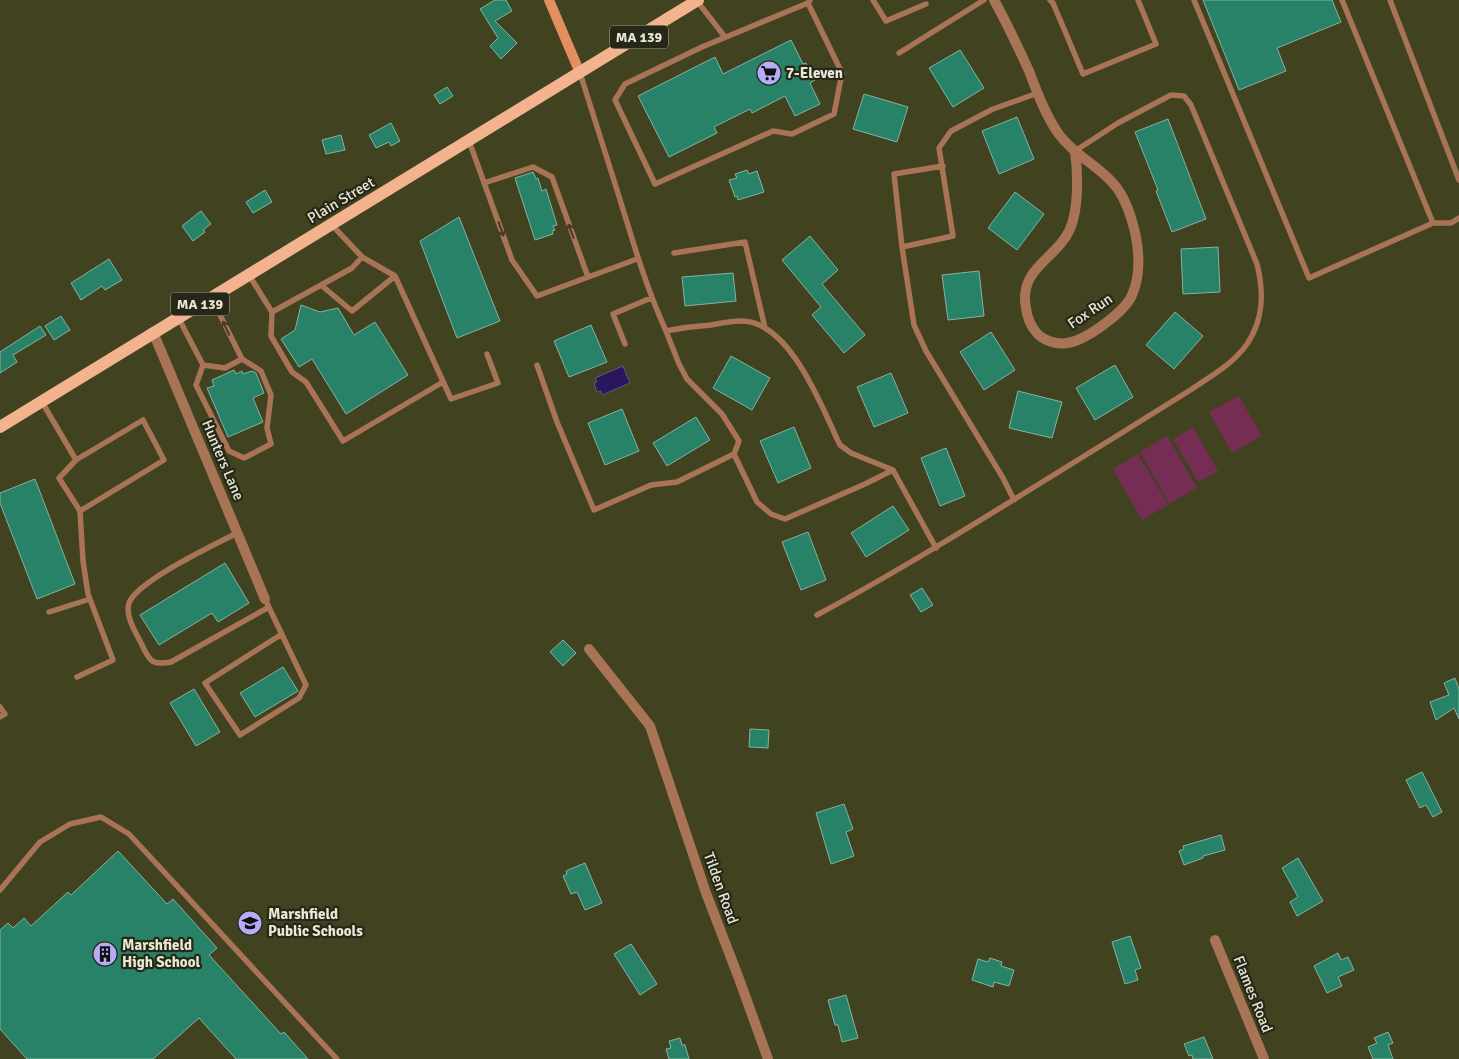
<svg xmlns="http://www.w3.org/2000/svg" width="1459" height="1059" font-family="Signika,sans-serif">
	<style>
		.green { fill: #762d53 }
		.water { fill: #2b165d; stroke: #635581 }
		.building { fill: #278268; stroke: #86b2a2 }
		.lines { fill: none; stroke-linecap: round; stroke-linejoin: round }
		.lane { stroke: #a97456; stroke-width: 5.5 }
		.street { stroke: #a97456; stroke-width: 10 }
		.secondary { stroke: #e38f5f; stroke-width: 10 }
		.primary { stroke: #f4b38f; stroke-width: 12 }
		.oneway { stroke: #483a28 }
		.labels { text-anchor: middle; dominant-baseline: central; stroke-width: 4.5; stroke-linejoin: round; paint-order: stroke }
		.shield { fill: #272718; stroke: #adae9c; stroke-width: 1 }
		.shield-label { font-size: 14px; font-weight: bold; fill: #e7e8d5 }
		.poi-label { font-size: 15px; font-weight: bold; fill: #e7e8d5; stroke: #272718; text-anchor: start }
		.street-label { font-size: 15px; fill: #e7e8d5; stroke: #272718 }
	</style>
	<rect width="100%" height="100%" fill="#414220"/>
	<!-- green -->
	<path class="green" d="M1239,396L1262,436L1232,453L1209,412Z
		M1193,427L1218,471L1198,482L1173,439Z
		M1167,436L1197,488L1169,504L1140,452Z
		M1138,454L1168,505L1142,520L1113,469Z"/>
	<!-- water -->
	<path class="water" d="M623,366L630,383L602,395L601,391L597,392L594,383L597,382L595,378Z"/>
	<!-- building -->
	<path class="building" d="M495,0H506L512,11L495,21L517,43L501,59L490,46L498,38L480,9Z
		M1203,0H1332L1341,22L1277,48L1286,71L1239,90Z
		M791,40L803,64L806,63L815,80L810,83L820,104L795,116L785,96L752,113L750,109L714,127L717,133L669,157L638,96L715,57L723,74Z
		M960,50L984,88L953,107L929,68Z
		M447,87L453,96L440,104L434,95Z
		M864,94L908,107L897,142L853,129Z
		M1017,117L1034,159L999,174L982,131Z
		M1168,119L1206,219L1172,232L1156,191L1158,190L1135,132Z
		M391,123L400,141L391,146L389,142L376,148L369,135Z
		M341,135L345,150L326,154L322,140Z
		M747,170L749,174L757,171L764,192L738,200L737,196L735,197L729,180L737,178L735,174Z
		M533,172L536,179L538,178L542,191L546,189L557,225L553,226L555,230L552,231L553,234L535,240L515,178Z
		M265,190L272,202L253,213L246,202Z
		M1015,192L1044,214L1017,250L988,228Z
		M201,211L211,224L203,230L205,232L193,241L182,226Z
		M459,217L500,321L457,338L420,241Z
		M810,236L838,270L822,284L865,335L844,353L812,315L821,307L782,260Z
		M1218,247L1220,292L1183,294L1181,249Z
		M109,259L122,280L105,290L102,286L81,300L71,283Z
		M979,271L984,316L948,320L942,275Z
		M733,273L736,301L685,306L682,277Z
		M301,305L320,312L338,308L354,335L375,322L408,375L346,414L312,359L299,367L281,339L295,330Z
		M1175,312L1203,336L1174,369L1146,345Z
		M61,316L70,330L54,340L45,326Z
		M591,325L607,362L569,377L554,341Z
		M40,326L46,335L13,355L17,362L0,373V352Z
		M991,332L1015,370L984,390L960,352Z
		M731,356L770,378L752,410L713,388Z
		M1115,365L1133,397L1095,420L1076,388Z
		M234,370L236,374L242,371L243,374L252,371L256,373L264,393L253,398L263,422L228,437L207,388L214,386L212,380Z
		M891,373L908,413L874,427L857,387Z
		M1018,391L1062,402L1052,438L1009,428Z
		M622,409L639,451L605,465L588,423Z
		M696,417L710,440L667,466L653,443Z
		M794,427L811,468L778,483L760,441Z
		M946,448L965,496L940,506L921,458Z
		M35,479L75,584L37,599L0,503V493Z
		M893,506L909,530L866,557L851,533Z
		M808,532L826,580L801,590L782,542Z
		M225,563L249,603L218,622L212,613L159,645L140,615Z
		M922,588L933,605L921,612L910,595Z
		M563,640L576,653L563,666L550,652Z
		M283,667L298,691L255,717L240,693Z
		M1455,678L1459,689V719L1454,708L1436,720L1430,702L1449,695L1444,683Z
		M194,689L220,732L196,746L170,703Z
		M750,729L769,730L768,748L749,747Z
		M1422,772L1442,812L1433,817L1426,805L1420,808L1406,780Z
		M844,804L853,829L846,832L854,856L831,864L816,813Z
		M1221,835L1225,850L1203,856V858L1184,865L1179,851L1184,849L1183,846Z
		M118,851L167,904L173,899L217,948L209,955L281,1034L284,1032L308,1059H236L199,1018L153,1059H27L0,1029V930L8,923L13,928L24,918L31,926L68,892L71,895Z
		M1298,858L1323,901L1297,916L1290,902L1298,897L1282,868Z
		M585,863L602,903L585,910L577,892L571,894L563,876L567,874L566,871Z
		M1130,936L1141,968L1135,970L1138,980L1125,984L1112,942Z
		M631,944L657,984L640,995L614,954Z
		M1338,953L1341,960L1348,957L1354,970L1338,977L1342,986L1327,993L1314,966Z
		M990,958L1002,962L1001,966L1014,970L1009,986L994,982L993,987L972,980L978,959L988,962Z
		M846,995L858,1038L842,1042L838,1025H835L828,1000Z
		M1388,1032L1393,1043L1388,1045L1393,1059H1373L1368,1047L1377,1043L1374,1038Z
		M1204,1037L1213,1059H1193L1192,1055L1189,1056L1184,1044Z
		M680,1038L682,1045H685L689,1059H669L666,1049L671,1048L669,1041Z"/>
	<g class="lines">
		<!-- lane -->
		<path class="lane" d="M873,0L886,21L926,4
			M1050,0L1053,3L1083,74L1156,44L1138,0
			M1194,0L1309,278L1433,223L1342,0
			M1390,0L1459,180
			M697,1L725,37
			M808,3L842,73L834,114L792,134L773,131L655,184L615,100L625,84L702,47L808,3L810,0
			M899,53L984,0
			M580,73C592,112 605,151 617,190C632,238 645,285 666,331C681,328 696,326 711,325C721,323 732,321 742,321C791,322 822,408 840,445L851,453L893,470
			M469,141L512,260L537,296L637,259
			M943,166L894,174L902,247L914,325L926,351L1003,478L1014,500
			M484,183L533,167L552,177L588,277
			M1433,223H1451L1459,218
			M331,224L362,257L395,276L451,399L498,383L487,354
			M902,247L953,236L939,148L951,131L993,109L1038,93
			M674,253L745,242L765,328
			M249,275L272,312L271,336L292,372L306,382L343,441L443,382
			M321,285L352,311L395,276
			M272,312L352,268L362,257
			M178,317L203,365L196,385L229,451L244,458L271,444L267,428L271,395L261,371L242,359L211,297
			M666,331L679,364L687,379L722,414L739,441L734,454L757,502L771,514L785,519L865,484L893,470L936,548
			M625,344L613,314L651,298
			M203,365L225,368L242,359
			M537,365L557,422L594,510L651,485L677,482L734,454
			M42,402L76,460L143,420L164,460L80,511L59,478L76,460
			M237,533C214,545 137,581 129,603C125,616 135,631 141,643C149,660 151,666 171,662L269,607
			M265,599L306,685L299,698L240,735L205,683L282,634
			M49,612L90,599
			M817,615C919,560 1016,498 1115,437C1141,421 1166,405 1192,389C1211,376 1233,364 1247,344C1264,319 1264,292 1257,264L1191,105L1184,96L1171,95L1118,123L1075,151
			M77,677L113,660L88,594L83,561L80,511
			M0,707L5,714L0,717
			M0,890L40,842L70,824L101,817L129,834L337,1059"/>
		<!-- street -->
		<path class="street" d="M994,0C1007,23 1018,47 1029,71C1037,92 1045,114 1058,133C1072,153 1095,164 1111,181C1121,191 1128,207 1132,221C1139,244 1142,273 1132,295C1125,312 1085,341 1067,343C1056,345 1042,340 1036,332C1030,325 1027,316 1026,308C1018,268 1057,259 1070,229C1079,208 1078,173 1075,151
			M153,332L265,599
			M589,649L650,726L706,893L738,976L768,1059
			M1215,940L1264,1059"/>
		<!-- secondary -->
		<path class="secondary" d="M549,0L580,73"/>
		<!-- primary -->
		<path class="primary" d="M0,427L698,0"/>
	</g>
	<!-- one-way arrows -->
	<defs><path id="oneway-shaft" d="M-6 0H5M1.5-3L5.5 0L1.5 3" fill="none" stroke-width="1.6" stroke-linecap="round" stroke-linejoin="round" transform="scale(1.25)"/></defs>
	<g class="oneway">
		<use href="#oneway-shaft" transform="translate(501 229) rotate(70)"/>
		<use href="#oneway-shaft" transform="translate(571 231) rotate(-110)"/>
		<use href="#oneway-shaft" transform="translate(226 328) rotate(-116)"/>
	</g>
	<!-- icons -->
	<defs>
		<symbol id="supermarket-disc" viewBox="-11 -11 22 22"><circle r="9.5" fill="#b6acf8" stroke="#272718"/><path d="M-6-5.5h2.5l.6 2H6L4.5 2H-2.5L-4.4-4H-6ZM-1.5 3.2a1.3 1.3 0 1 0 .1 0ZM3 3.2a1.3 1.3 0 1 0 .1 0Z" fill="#111"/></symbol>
		<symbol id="school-disc" viewBox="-11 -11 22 22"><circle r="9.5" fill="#b6acf8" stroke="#272718"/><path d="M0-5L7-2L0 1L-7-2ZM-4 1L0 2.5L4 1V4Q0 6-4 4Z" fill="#111"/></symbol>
		<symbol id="building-disc" viewBox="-11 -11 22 22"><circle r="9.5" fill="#b6acf8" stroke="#272718"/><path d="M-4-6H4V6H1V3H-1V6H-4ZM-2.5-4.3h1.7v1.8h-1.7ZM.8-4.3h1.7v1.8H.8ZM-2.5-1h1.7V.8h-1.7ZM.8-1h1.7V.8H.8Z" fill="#111"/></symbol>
	</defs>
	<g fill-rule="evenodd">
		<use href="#supermarket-disc" x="755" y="59" width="28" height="28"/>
		<use href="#school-disc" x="236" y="909" width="28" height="28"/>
		<use href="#building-disc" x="91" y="940" width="28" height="28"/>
	</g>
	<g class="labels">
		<!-- shield labels -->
		<g class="shield">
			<rect x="610" y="25.5" width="58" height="23" rx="4"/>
			<rect x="171" y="292.5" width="58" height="23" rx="4"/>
		</g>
		<g class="shield-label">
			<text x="639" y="37">MA 139</text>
			<text x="200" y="304">MA 139</text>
		</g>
		<!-- poi labels -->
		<g class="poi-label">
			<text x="786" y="73">7-Eleven</text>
			<text x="268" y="914">Marshfield<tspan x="268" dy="17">Public Schools</tspan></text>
			<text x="122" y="945">Marshfield<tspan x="122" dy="17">High School</tspan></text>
		</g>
		<!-- street labels -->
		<g class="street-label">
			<text transform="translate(341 200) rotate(-31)">Plain Street</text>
			<text transform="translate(1090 311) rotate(-34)">Fox Run</text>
			<text transform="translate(223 460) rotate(67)">Hunters Lane</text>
			<text transform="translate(721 888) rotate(70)">Tilden Road</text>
			<text transform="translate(1253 994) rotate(68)">Flames Road</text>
		</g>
	</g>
</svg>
